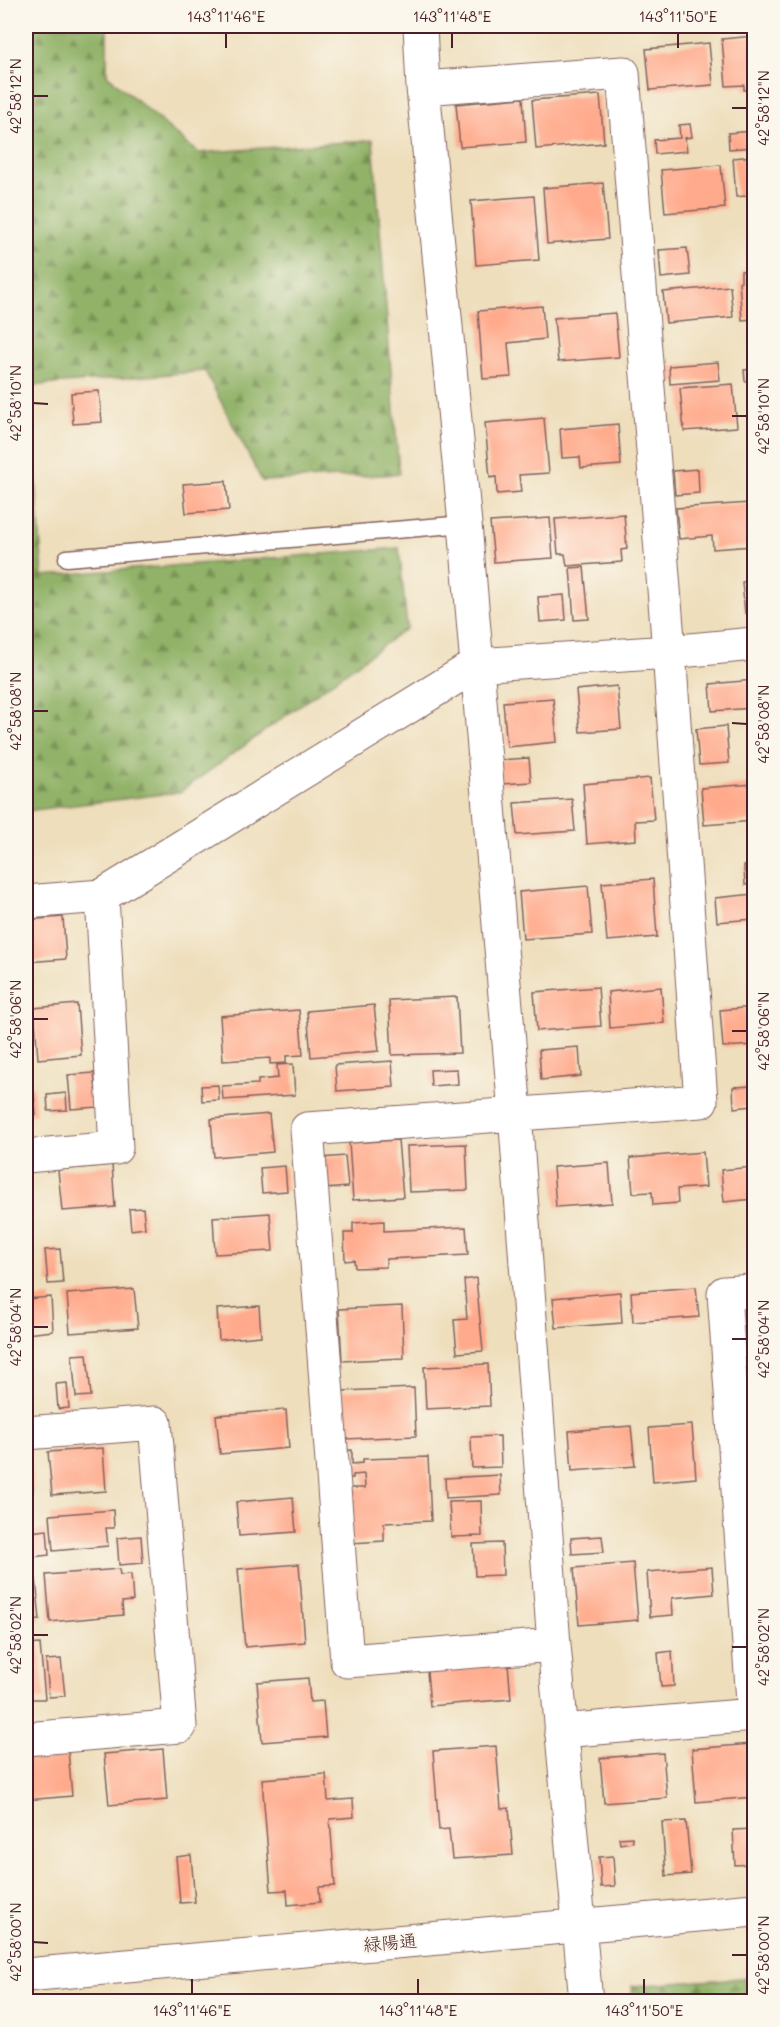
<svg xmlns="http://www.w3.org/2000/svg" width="780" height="2027" font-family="Mali,'Klee One',sans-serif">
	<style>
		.forest { fill: url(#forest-firs); stroke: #6e6849; stroke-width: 1.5 }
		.building { fill: #ffaa8c }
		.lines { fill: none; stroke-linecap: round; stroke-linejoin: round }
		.service-casing { stroke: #83625e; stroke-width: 19 }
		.minor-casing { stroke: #83625e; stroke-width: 35 }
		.tertiary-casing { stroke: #83625e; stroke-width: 35 }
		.service { stroke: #fff; stroke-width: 16 }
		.minor { stroke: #fff; stroke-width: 33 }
		.tertiary { stroke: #fff; stroke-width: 33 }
		.ticks { fill: none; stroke: #4a1f2b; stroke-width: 2 }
		.labels { text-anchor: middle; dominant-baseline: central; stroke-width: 4.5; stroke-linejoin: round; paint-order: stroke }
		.street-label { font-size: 18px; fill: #4a1f2b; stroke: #fbf7ec }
		.neatline { fill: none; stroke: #4a1f2b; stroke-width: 2 }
		.ticks-label { font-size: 15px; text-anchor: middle; fill: #4a1f2b }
	</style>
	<defs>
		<pattern id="forest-firs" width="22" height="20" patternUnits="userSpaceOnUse" patternTransform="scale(1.5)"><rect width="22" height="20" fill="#91b267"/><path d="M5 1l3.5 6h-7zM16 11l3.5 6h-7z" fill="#789055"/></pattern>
	</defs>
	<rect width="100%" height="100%" fill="#fbf7ec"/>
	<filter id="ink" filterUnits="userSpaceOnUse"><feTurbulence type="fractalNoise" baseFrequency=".0167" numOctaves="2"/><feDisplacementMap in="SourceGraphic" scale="12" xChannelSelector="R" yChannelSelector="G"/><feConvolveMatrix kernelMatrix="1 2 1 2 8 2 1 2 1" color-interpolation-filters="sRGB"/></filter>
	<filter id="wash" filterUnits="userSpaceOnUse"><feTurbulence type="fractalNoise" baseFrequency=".008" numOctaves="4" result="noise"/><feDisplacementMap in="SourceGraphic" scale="24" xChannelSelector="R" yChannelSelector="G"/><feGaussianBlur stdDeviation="1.35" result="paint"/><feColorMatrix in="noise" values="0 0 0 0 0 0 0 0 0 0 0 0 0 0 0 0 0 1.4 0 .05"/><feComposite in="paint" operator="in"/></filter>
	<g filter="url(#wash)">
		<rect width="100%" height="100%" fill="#eedebc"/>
		<!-- forest -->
		<path class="forest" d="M31,26H107V75L198,153L373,140L399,474L262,481L205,371L29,386L43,576L399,548L407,628L180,792L26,811V65L32,39Z
			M754,1977V2001H633L632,1986Z"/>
		<g id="blocks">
			<!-- building -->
			<path class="building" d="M754,36V89L744,90V85L726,86L722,39Z
				M709,43L713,85L650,90L646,49Z
				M600,95L604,143L536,149L532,100Z
				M523,98L526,142L460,147L456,104Z
				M690,124L692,137L685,138L687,151L655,154L654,140L680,138L679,125Z
				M754,131V147L729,149L728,133Z
				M754,156V195L736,197L733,158Z
				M721,165L725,208L665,213L661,170Z
				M603,183L608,239L547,244L543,188Z
				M534,196L539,260L476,265L471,201Z
				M687,248L690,275L661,278L659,250Z
				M754,270V319L742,320L739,282L741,281V271Z
				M730,286L733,317L666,323L663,292Z
				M542,306L545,339L508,343L511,377L483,379L478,311Z
				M615,313L619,357L558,362L554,318Z
				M718,362L720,380L670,384L669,366Z
				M754,369V380L745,381L744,370Z
				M733,384L737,427L684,431L680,388Z
				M99,391L102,422L73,424L71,393Z
				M754,407V436H752L749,408Z
				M544,418L549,473L519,475L521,492L497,494L496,477L490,478L485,423Z
				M618,424L621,465L581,468L580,457L562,458L560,429Z
				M698,469L699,493L675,495L673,471Z
				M226,481L229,510L186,513L183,484Z
				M750,503L753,546L713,549L712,536L679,539L676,508Z
				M624,514L627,549L621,550L622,562L567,566L565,554H558L555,519Z
				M550,518L553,558L494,562L490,522Z
				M584,567L589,619L574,620L570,568Z
				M754,580V613H745L742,582Z
				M564,595L566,620L540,622L538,597Z
				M754,680V708L712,711L710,684Z
				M617,686L621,729L580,732L576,690Z
				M553,698L557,742L507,747L503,702Z
				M726,726L729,763L699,765L696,729Z
				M529,758L531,782L501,784L499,760Z
				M650,778L654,820L635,821L636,840L587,844L583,784Z
				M754,784V821L704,825L701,788Z
				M572,799L575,831L517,835L514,803Z
				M754,865V884L745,885L744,866Z
				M653,879L657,937L607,941L602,883Z
				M588,886L592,934L523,939L519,892Z
				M754,894V919L717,922L715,898Z
				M63,917L66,959L26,962V920Z
				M598,987L601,1026L537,1031L534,992Z
				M661,987L664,1023L610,1028L608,992Z
				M457,997L460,1053L392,1055L389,1000Z
				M77,1004L81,1055L38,1059L34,1008Z
				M374,1005L379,1051L311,1057L307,1011Z
				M754,1007V1045L723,1047L720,1010Z
				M299,1010L303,1055L286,1056V1063L270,1064V1058L223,1061L220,1016Z
				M579,1047L581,1076L541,1080L539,1050Z
				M392,1061L394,1087L337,1091L335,1065Z
				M293,1064L295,1095L223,1100L222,1086L258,1084V1080L278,1078L277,1065Z
				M457,1069L458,1084L431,1086L430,1070Z
				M94,1073L98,1107L71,1109L68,1075Z
				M218,1085L219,1100L202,1101L201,1086Z
				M33,1086L36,1115H26V1087Z
				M754,1086V1106L734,1108L733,1087Z
				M66,1093L67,1110L48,1111L47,1095Z
				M269,1114L273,1152L214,1157L211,1119Z
				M398,1140L403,1197L353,1200L349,1143Z
				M466,1144L468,1190L409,1192L407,1146Z
				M703,1152L706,1187L677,1189L678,1203L653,1205L652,1192L633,1193L630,1158Z
				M345,1156L348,1187L323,1189L321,1158Z
				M609,1163L612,1203L556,1207L553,1167Z
				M112,1165L115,1207L62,1211L58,1170Z
				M285,1166L287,1191L262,1193L260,1168Z
				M754,1167V1199L724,1202L721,1170Z
				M26,1186H29L32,1218H26Z
				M143,1208L145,1228L131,1230L129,1209Z
				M270,1213L273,1251L215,1254L213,1217Z
				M384,1221V1231L466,1227L468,1255L386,1259V1267L355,1268L354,1260L345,1261L344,1233H353V1223Z
				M60,1249L63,1283L48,1284L45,1250Z
				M476,1278L483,1351L457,1353L454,1320L467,1319L464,1280Z
				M696,1287L699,1317L633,1322L631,1292Z
				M134,1289L138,1328L70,1333L67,1294Z
				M620,1292L622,1323L556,1328L553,1298Z
				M51,1297L53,1331L26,1334V1299Z
				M259,1306L261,1336L219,1340L217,1309Z
				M402,1306L404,1358L342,1361L339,1309Z
				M754,1322V1355H750L747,1323Z
				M87,1354L91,1396L76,1397L72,1355Z
				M488,1364L490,1406L426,1409L424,1367Z
				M67,1383L69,1408L58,1409L56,1384Z
				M414,1388L416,1436L345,1439L342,1391Z
				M286,1410L289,1448L220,1454L216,1415Z
				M692,1425L696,1478L653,1482L649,1428Z
				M631,1426L635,1466L572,1471L569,1431Z
				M500,1436L501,1467L472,1468L471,1437Z
				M103,1448L106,1491L52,1495L48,1452Z
				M26,1449H30L33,1492L26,1493Z
				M352,1450V1464L363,1463V1459L428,1457L431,1521L384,1523V1541L351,1543L348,1488H365L364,1474L353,1475V1478H338L337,1451Z
				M500,1475L501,1495L446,1498L445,1478Z
				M293,1497L296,1532L239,1536L236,1502Z
				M481,1501L482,1536L451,1537L449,1502Z
				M113,1510L114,1528H106L108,1546L53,1551L50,1515Z
				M47,1530L49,1555L32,1557L30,1532Z
				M141,1536L143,1563L119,1565L117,1538Z
				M602,1536L604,1552L572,1554L571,1538Z
				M502,1543L503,1575L475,1576L473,1544Z
				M633,1563L638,1620L579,1625L574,1568Z
				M299,1564L305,1642L245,1647L238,1569Z
				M712,1567L714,1594L672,1598L673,1615L650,1617L647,1572Z
				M119,1569L120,1575L131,1574L133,1601L122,1602L123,1615L50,1622L46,1575Z
				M36,1579L40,1620L26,1621V1580Z
				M40,1644L45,1699H31L26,1645Z
				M672,1651L674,1686L661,1687L658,1653Z
				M61,1659L65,1696L49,1697L46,1660Z
				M508,1664L511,1699L430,1706L427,1671Z
				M308,1678L310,1702L323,1701L326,1737L262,1742L257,1682Z
				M67,1739L72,1796L26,1800V1743Z
				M751,1744L754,1797L696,1802L692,1749Z
				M496,1746L501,1809L509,1808L513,1855L452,1859L449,1829L439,1830L433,1751Z
				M163,1749L167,1800L109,1805L104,1754Z
				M663,1753L667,1798L604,1803L600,1758Z
				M326,1774L328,1801L353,1799L354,1817L330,1819L335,1886L319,1887L320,1902L288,1905L287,1890L271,1891L262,1779Z
				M686,1821L691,1874L666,1876L662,1822Z
				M754,1829V1864L735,1865L733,1830Z
				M632,1837L633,1842L620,1844L619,1838Z
				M191,1855L195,1902L180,1903L176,1857Z
				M613,1856L615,1886L601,1887L599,1857Z"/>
		</g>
	</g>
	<g filter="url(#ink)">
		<use href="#blocks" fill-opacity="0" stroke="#83625e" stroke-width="1.5"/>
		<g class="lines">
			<defs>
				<path id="service" d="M67,558L465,524"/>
				<path id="minor" d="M420,26L423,88L465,524L515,1113L554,1645L586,2002
					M423,88L623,73L669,652L701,1101L307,1129L347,1661L554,1645
					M26,902L102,896L476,665L669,652L754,644
					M26,1156L116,1148L102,896
					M754,1291L724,1293L754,1715
					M26,1433L155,1423L180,1726L26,1739
					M561,1731L754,1715"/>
				<path id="tertiary" d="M26,1975L754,1910"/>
			</defs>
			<!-- service casing -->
			<use href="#service" class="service-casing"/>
			<!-- minor casing -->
			<use href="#minor" class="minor-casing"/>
			<!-- tertiary casing -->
			<use href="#tertiary" class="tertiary-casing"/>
			<!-- service -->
			<use href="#service" class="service"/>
			<!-- minor -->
			<use href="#minor" class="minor"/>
			<!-- tertiary -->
			<use href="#tertiary" class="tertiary"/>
		</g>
	</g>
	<!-- ticks -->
	<path class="ticks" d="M226,48V33M452,48V33M678,48V33M33,96H48M732,108H747M33,403L48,404M732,416H747M33,711H48M732,723L747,724M33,1019H48M732,1031H747M33,1327H48M732,1339H747M33,1635H48M732,1647H747M33,1942L48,1943M732,1955H747M192,1994V1979M418,1994V1979M644,1994V1979"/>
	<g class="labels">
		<!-- street labels -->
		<g class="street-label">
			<text transform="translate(390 1942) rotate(-5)">緑陽通</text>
		</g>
	</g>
	<!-- margin -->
	<rect width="780" height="2027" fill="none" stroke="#fbf7ec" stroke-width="66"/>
	<rect x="33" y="33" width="714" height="1961" class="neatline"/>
	<g class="ticks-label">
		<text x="226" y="22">143°11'46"E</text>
		<text x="452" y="22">143°11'48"E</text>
		<text x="678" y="22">143°11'50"E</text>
		<text transform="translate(16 96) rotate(-90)" y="5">42°58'12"N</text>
		<text transform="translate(764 108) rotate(-90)" y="5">42°58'12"N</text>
		<text transform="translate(16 403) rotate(-90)" y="5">42°58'10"N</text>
		<text transform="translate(764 416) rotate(-90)" y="5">42°58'10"N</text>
		<text transform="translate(16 711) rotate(-90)" y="5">42°58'08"N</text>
		<text transform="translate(764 724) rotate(-90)" y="5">42°58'08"N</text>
		<text transform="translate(16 1019) rotate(-90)" y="5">42°58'06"N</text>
		<text transform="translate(764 1031) rotate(-90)" y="5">42°58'06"N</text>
		<text transform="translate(16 1327) rotate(-90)" y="5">42°58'04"N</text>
		<text transform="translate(764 1339) rotate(-90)" y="5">42°58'04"N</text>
		<text transform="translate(16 1635) rotate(-90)" y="5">42°58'02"N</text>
		<text transform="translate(764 1647) rotate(-90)" y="5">42°58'02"N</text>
		<text transform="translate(16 1942) rotate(-90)" y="5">42°58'00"N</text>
		<text transform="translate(764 1955) rotate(-90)" y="5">42°58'00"N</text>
		<text x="192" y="2016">143°11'46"E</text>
		<text x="418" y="2016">143°11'48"E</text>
		<text x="644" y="2016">143°11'50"E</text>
	</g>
</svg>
